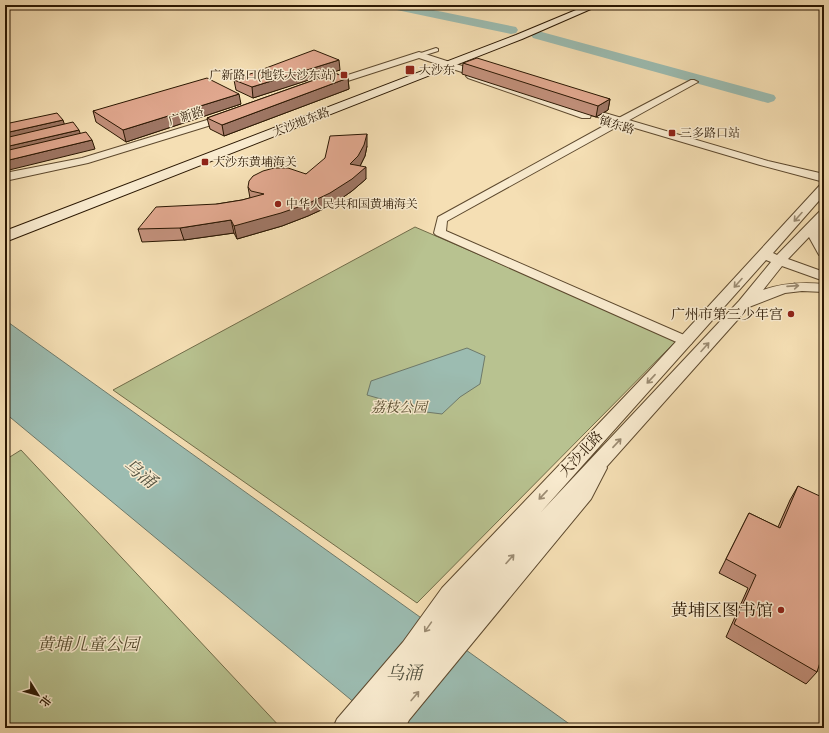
<svg xmlns="http://www.w3.org/2000/svg" width="829" height="733" font-family="'IM FELL Great Primer','Noto Serif SC',serif">
	<style>
		.green { fill: #b8c290; stroke: #716c49 }
		.water { fill: #9cbcb1; stroke: #6e7a6b }
		.lines { fill: none; stroke-linecap: round; stroke-linejoin: round }
		.river { fill: #9cbcb1; fill-rule: evenodd }
		.minor-casing { stroke: #5d492e; stroke-width: 2 }
		.tertiary-casing { stroke: #5d492e; stroke-width: 2 }
		.secondary-casing { stroke: #2a1702; stroke-width: 2 }
		.minor { fill: #f8eace; fill-rule: evenodd }
		.tertiary { fill: #f8eace; fill-rule: evenodd }
		.secondary { fill: #f8eace; fill-rule: evenodd }
		.wall { fill: #c2907b; stroke: #2a1702 }
		.shaded-wall { fill: #9e7664; stroke: #2a1702 }
		.building { fill: #e1a88f; stroke: #2a1702 }
		.oneway { stroke: #9b8b72 }
		.poi-dot { fill: #8f2418; stroke: #f8eace; stroke-width: 1.5 }
		.labels { text-anchor: middle; dominant-baseline: central; stroke-width: 3; stroke-linejoin: round; paint-order: stroke }
		.far-poi-label { font-size: 12px; fill: #2a1702; stroke: #f8eace; text-anchor: start }
		.far-street-label { font-size: 12px; fill: #2a1702; stroke: #f8eace }
		.poi-label { font-size: 14px; fill: #2a1702; stroke: #f8eace; text-anchor: end }
		.park-label { font-size: 14px; font-style: italic; fill: #554a2d; stroke: #f8eace }
		.street-label { font-size: 14px; fill: #2a1702; stroke: #f8eace }
		.near-poi-label { font-size: 17px; fill: #2a1702; stroke: #f8eace; text-anchor: end }
		.near-park-label { font-size: 17px; font-style: italic; fill: #554a2d; stroke: #f8eace }
		.near-water-label { font-size: 18px; font-style: italic; fill: #52513f; stroke: #f8eace }
	</style>
	<rect width="100%" height="100%" fill="#f5dfb4"/>
	<filter id="stains"><feTurbulence type="fractalNoise" baseFrequency=".005" numOctaves="4"/><feColorMatrix values="0 0 0 0 .2 0 0 0 0 .09 0 0 0 0 .02 0 0 0 .5 -.17"/></filter>
	<radialGradient id="worn" r=".72"><stop offset=".6" stop-color="#630" stop-opacity="0"/><stop offset="1" stop-color="#630" stop-opacity=".3"/></radialGradient>
	<!-- green -->
	<path class="green" d="M415,227L677,340L417,603L113,390Z
		M21,450L281,728H5V460Z"/>
	<!-- water -->
	<path class="water" d="M5,320L575,728H385L5,413Z
		M467,348L485,356L480,384L460,397L442,414L426,412L367,395L371,381Z"/>
	<g class="lines">
		<!-- river -->
		<path class="river" d="M386,5H409L511,26L516,27L518,30L516,33L511,34L392,9L388,8Z
			M538,31L774,95L776,98L774,101L768,103L533,38L531,35L533,32Z"/>
		<defs>
			<path id="minor" d="M436,48L438,49V51L419,57L415,55Z
				M691,80H694L698,82L447,221L446,231L691,338L693,341L691,344L686,345L681,344L436,235L434,233L438,217L611,122Z
				M599,462L605,464L607,468L591,499L409,720L405,728H382L393,704L579,489L593,464Z"/>
			<path id="tertiary" d="M419,52L487,74L489,76L486,78L572,108L577,105L581,106L768,161L824,174V182L760,165L591,115L590,118H582L468,78L466,76L468,74L419,58L329,87L326,88L321,85L323,83Z
				M230,113L235,116L234,118L88,163L5,181V173L82,158Z
				M824,184V195L773,253L777,255L819,212L824,211V222L820,226L824,241V256L819,255L809,237L788,259L824,272V281L782,266L763,290C783,283 802,282 824,284V292L802,291L785,293L749,307L492,595L386,728H333L337,719L403,642L442,588L649,371L820,185ZM766,260L771,262L739,301L541,512Z"/>
			<path id="secondary" d="M588,5H600L522,39L5,242V231L516,35Z"/>
		</defs>
		<!-- minor casing -->
		<use href="#minor" class="minor-casing"/>
		<!-- tertiary casing -->
		<use href="#tertiary" class="tertiary-casing"/>
		<!-- secondary casing -->
		<use href="#secondary" class="secondary-casing"/>
		<!-- minor -->
		<use href="#minor" class="minor"/>
		<!-- tertiary -->
		<use href="#tertiary" class="tertiary"/>
		<!-- secondary -->
		<use href="#secondary" class="secondary"/>
	</g>
	<!-- wall -->
	<path class="wall" d="M463,63L610,99L608,110L596,117L462,74Z
		M340,70L332,72L348,78L349,89L224,136L210,129L207,118L317,79L316,77L320,76L253,98L236,90L234,80Z
		M241,104L126,142L96,122L93,111Z
		M367,146L365,156L360,166L366,179L352,191L332,205L308,216L282,226L237,239L234,233L184,240L142,242L138,229L217,204L242,200L250,198L248,187L306,174Z
		M798,486L817,672L806,684L726,637L748,588L719,573L749,513L778,527L790,500Z"/>
	<!-- shaded-wall -->
	<path class="shaded-wall" d="M339,60L340,70L253,98L252,87Z
		M348,78L349,89L224,136L222,125Z
		M239,94L241,104L126,142L123,130Z
		M610,99L608,110L596,117L598,106Z
		M63,120L66,129L5,142V133Z
		M79,130L82,138L5,157V147Z
		M367,134V146L365,156L359,168L350,164Z
		M92,140L95,149L5,171V161Z
		M366,167V179L352,191L332,205L308,216L282,226L237,239L234,226Z
		M231,220L234,233L184,240L180,228Z"/>
	<!-- building -->
	<path class="building" d="M314,50L339,60L252,87L234,80Z
		M477,58L610,99L598,106L463,63Z
		M331,72L334,73L319,78L316,77Z
		M334,73L348,78L222,125L207,118Z
		M207,78L239,94L123,130L93,111Z
		M57,113L63,120L5,133V124Z
		M73,122L79,130L5,147V138Z
		M86,132L92,140L5,161V151Z
		M367,134L364,145L358,156L350,164L366,167L352,179L330,193L307,204L281,213L234,226L231,220L180,228L138,229L156,207L217,204L242,200L264,194L251,191L248,187L249,181L253,176L263,171L274,168H288L306,174L325,158L330,136Z
		M798,486L824,498V650L817,672L734,624L756,575L726,559L749,513L780,528Z"/>
	<!-- one-way arrows -->
	<defs><path id="oneway-shaft" d="M-6 0H5M1.5-3L5.5 0L1.5 3" fill="none" stroke-width="1.6" stroke-linecap="round" stroke-linejoin="round"/></defs>
	<g class="oneway">
		<use href="#oneway-shaft" transform="translate(798 217) rotate(132)"/>
		<use href="#oneway-shaft" transform="translate(738 283) rotate(132)"/>
		<use href="#oneway-shaft" transform="translate(793 286) rotate(-4)"/>
		<use href="#oneway-shaft" transform="translate(705 347) rotate(-48)"/>
		<use href="#oneway-shaft" transform="translate(651 379) rotate(133)"/>
		<use href="#oneway-shaft" transform="translate(617 443) rotate(-47)"/>
		<use href="#oneway-shaft" transform="translate(543 495) rotate(133)"/>
		<use href="#oneway-shaft" transform="translate(510 559) rotate(-48)"/>
		<use href="#oneway-shaft" transform="translate(428 627) rotate(125)"/>
		<use href="#oneway-shaft" transform="translate(415 696) rotate(-50)"/>
	</g>
	<!-- markers -->
	<g class="poi-dot">
		<rect x="405" y="65" width="10" height="10" rx="2"/>
		<rect x="340" y="71" width="8" height="8" rx="2"/>
		<rect x="668" y="129" width="8" height="8" rx="2"/>
		<rect x="201" y="158" width="8" height="8" rx="2"/>
		<circle cx="278" cy="204" r="4"/>
		<circle cx="791" cy="314" r="4"/>
		<circle cx="781" cy="610" r="4"/>
	</g>
	<g class="labels">
		<!-- far-poi labels -->
		<g class="far-poi-label">
			<text x="419" y="70">大沙东</text>
			<text x="336" y="75" text-anchor="end">广新路口(地铁大沙东站)</text>
			<text x="680" y="133">三多路口站</text>
			<text x="213" y="162">大沙东黄埔海关</text>
			<text x="286" y="204">中华人民共和国黄埔海关</text>
		</g>
		<!-- far-street labels -->
		<g class="far-street-label">
			<text transform="translate(186 116) rotate(-18)">广新路</text>
			<text transform="translate(301 122) rotate(-21)">大沙地东路</text>
			<text transform="translate(617 125) rotate(17)">镇东路</text>
		</g>
		<!-- poi labels -->
		<g class="poi-label">
			<text x="783" y="314">广州市第三少年宫</text>
		</g>
		<!-- park labels -->
		<g class="park-label">
			<text x="399" y="407">荔枝公园</text>
		</g>
		<!-- street labels -->
		<g class="street-label">
			<text transform="translate(581 454) rotate(-47)">大沙北路</text>
		</g>
		<!-- near-poi labels -->
		<g class="near-poi-label">
			<text x="773" y="610">黄埔区图书馆</text>
		</g>
		<!-- near-park labels -->
		<g class="near-park-label">
			<text x="88" y="644">黄埔儿童公园</text>
		</g>
		<!-- near-water labels -->
		<g class="near-water-label">
			<text transform="translate(140 473) rotate(38)">乌涌</text>
			<text x="404" y="673">乌涌</text>
		</g>
	</g>
	<!-- margin -->
	<rect width="829" height="733" fill="none" stroke="#f5dfb4" stroke-width="20"/>
	<rect x="6" y="6" width="817" height="721" fill="none" stroke="#2a1702" stroke-width="2"/>
	<rect x="10" y="10" width="809" height="713" fill="none" stroke="#2a1702"/>
	<!-- north arrow -->
	<g transform="translate(38 695) rotate(127)" stroke="#f8eace" stroke-width="3" paint-order="stroke">
	<path d="M0-3L7 15L0 10L-7 15Z" fill="#2a1702"/>
	<text y="-6" font-size="11" font-weight="bold" text-anchor="middle" fill="#2a1702">北</text>
	</g>
	<rect width="100%" height="100%" filter="url(#stains)"/>
	<rect width="100%" height="100%" fill="url(#worn)"/>
</svg>
